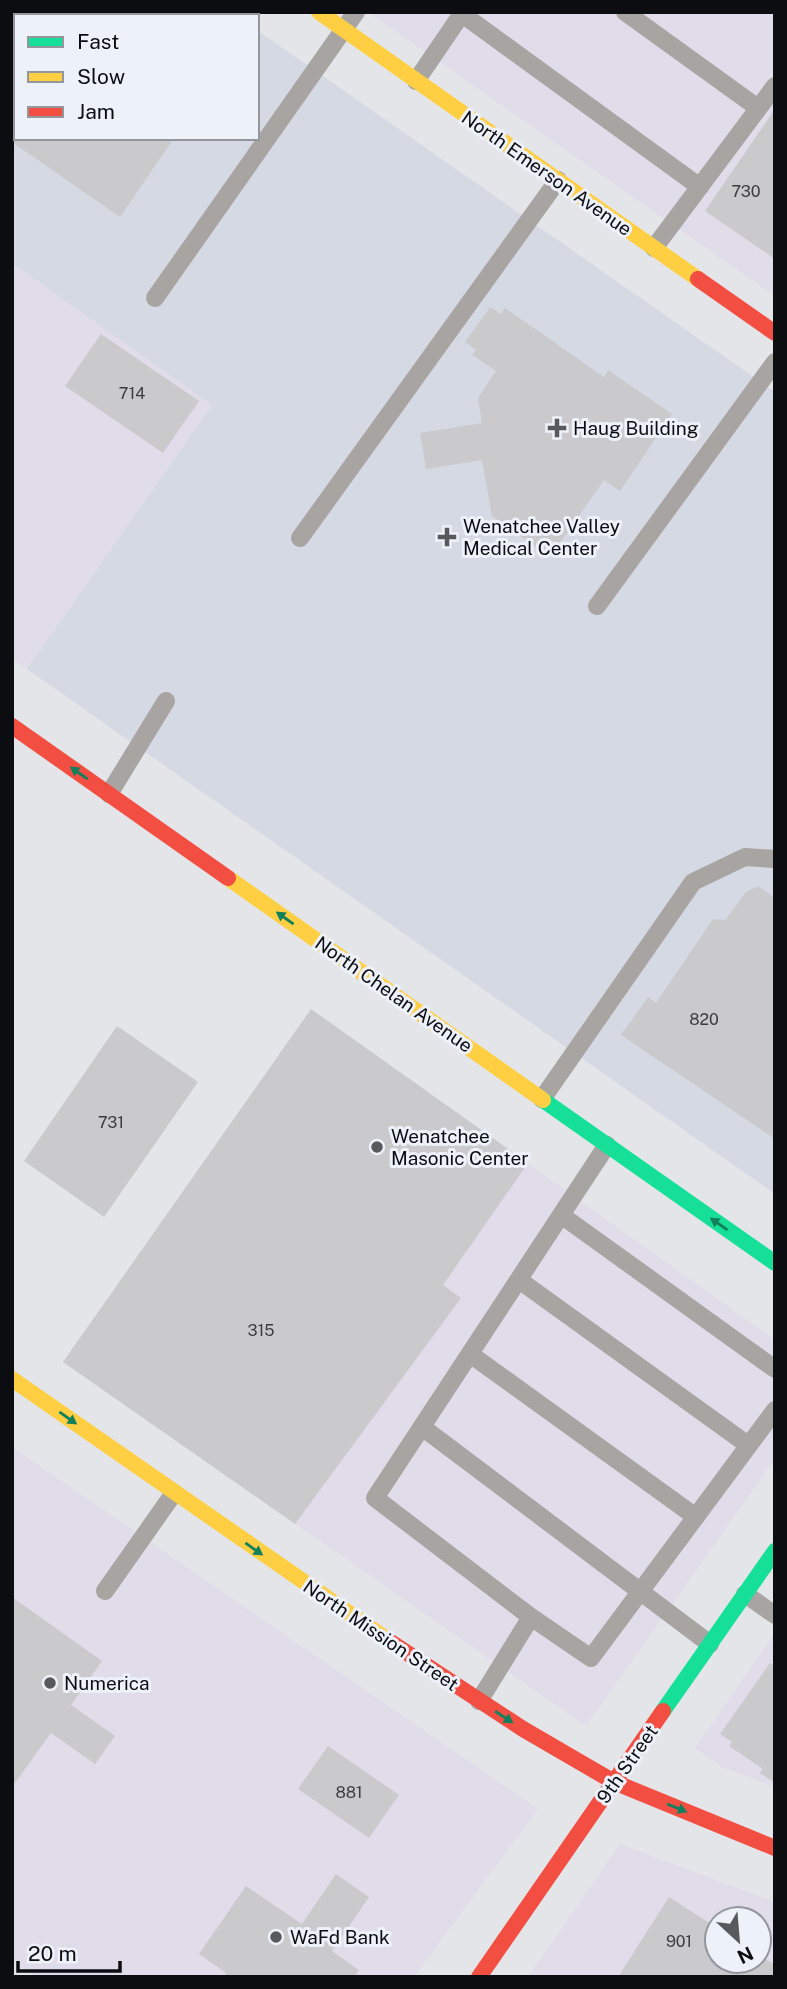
<svg xmlns="http://www.w3.org/2000/svg" width="787" height="1989" font-family="'Public Sans',sans-serif">
	<style>
		.commercial { fill: #e1dce9; fill-rule: evenodd }
		.built { fill: #d5d9e3 }
		.building { fill: #cacacc }
		.lines { fill: none; stroke-linecap: round; stroke-linejoin: round }
		.lane { stroke: #a8a4a2; stroke-width: 18 }
		.fast { stroke: #16e098; stroke-width: 16 }
		.slow { stroke: #ffcf43; stroke-width: 16 }
		.jam { stroke: #f24e42; stroke-width: 16 }
		.oneway { fill: #12815b }
		.poi-dot { fill: #57595c; stroke: #edf1f9; stroke-width: 2.5 }
		.labels { text-anchor: middle; dominant-baseline: central; stroke-width: 6; stroke-linejoin: round; paint-order: stroke }
		.number-label { font-size: 16px; fill: #3c3c3f }
		.street-label { font-size: 19px; fill: #0c0d10; stroke: #edf1f9 }
		.poi-label { font-size: 19px; fill: #0c0d10; stroke: #edf1f9; text-anchor: start }
	</style>
	<rect width="100%" height="100%" fill="#e3e5e9"/>
	<!-- commercial -->
	<path class="commercial" d="M368,12H775V296Z
		M12,263L212,405L27,669L12,658Z
		M311,1009L775,1340V1459L586,1726L63,1362Z
		M12,1447L538,1809L414,1977H37L12,1960Z
		M775,1633V1787L722,1767L695,1748Z
		M620,1844L775,1902V1977H528ZM717,1919H759V1961H717Z"/>
	<!-- built -->
	<path class="built" d="M34,12H232L237,16H32Z
		M257,30L775,392V1194L27,669L212,405L12,263V44L16,39V138H257Z"/>
	<!-- building -->
	<path class="building" d="M16,86V138H174L120,217L12,142V91Z
		M775,109V259L705,211Z
		M490,307L501,314L505,308L604,377L608,370L672,414L620,491L604,480L559,544L552,540L543,552L492,516L482,460L426,469L420,433L482,423L478,398L496,371L472,355L476,350L465,342Z
		M101,334L199,401L163,453L65,386Z
		M758,886L775,898V1139L621,1035L648,997L656,1003L713,919L725,920L746,892Z
		M311,1009L528,1163L443,1285L461,1298L295,1524L63,1362Z
		M117,1026L198,1082L104,1217L24,1161Z
		M12,1597L102,1661L71,1705L115,1736L95,1764L51,1733L12,1787Z
		M770,1663L775,1666V1783L760,1773L763,1769L729,1746L732,1742L720,1734Z
		M328,1746L399,1795L369,1838L298,1789Z
		M336,1874L369,1897L332,1951L359,1970L354,1977H224L226,1973L199,1954L246,1886L302,1924Z
		M669,1897L717,1928V1961H759V1955L775,1965V1977H618Z"/>
	<g class="lines">
		<!-- lane -->
		<path class="lane" d="M625,12L758,108
			M462,14L700,187
			M57,16L59,12
			M12,80L16,75
			M416,81L463,12
			M654,248L775,86
			M155,298L356,12
			M300,538L558,180
			M597,606L775,362
			M109,794L166,701
			M542,1099L693,882L745,857L775,859
			M607,1145L375,1498L531,1617L591,1658L775,1410
			M561,1215L775,1369
			M519,1280L748,1445
			M470,1354L696,1517
			M422,1427L710,1644
			M105,1591L174,1493
			M745,1594L775,1615
			M479,1701L531,1617"/>
		<!-- fast -->
		<path class="fast" d="M543,1100L775,1263
			M663,1711L775,1551"/>
		<!-- slow -->
		<path class="slow" d="M319,12L698,279
			M228,878L543,1100
			M12,1379L392,1643"/>
		<!-- jam -->
		<path class="jam" d="M698,279L775,333
			M12,726L228,878
			M392,1643L523,1729L614,1782L775,1848
			M479,1977L663,1711"/>
	</g>
	<!-- one-way arrows -->
	<defs><path id="oneway-solid" d="M-6-.8H1V-3.2L6.5 0L1 3.2V.8H-6Z" transform="scale(1.75)"/></defs>
	<g class="oneway">
		<use href="#oneway-solid" transform="translate(79 773) rotate(-145)"/>
		<use href="#oneway-solid" transform="translate(285 918) rotate(-145)"/>
		<use href="#oneway-solid" transform="translate(719 1224) rotate(-145)"/>
		<use href="#oneway-solid" transform="translate(68 1418) rotate(35)"/>
		<use href="#oneway-solid" transform="translate(254 1549) rotate(35)"/>
		<use href="#oneway-solid" transform="translate(504 1717) rotate(33)"/>
		<use href="#oneway-solid" transform="translate(677 1808) rotate(22)"/>
	</g>
	<!-- markers -->
	<g class="poi-dot">
		<path d="M553.5 417.5h7v7h7v7h-7v7h-7v-7h-7v-7h7z"/>
		<path d="M443.5 526.5h7v7h7v7h-7v7h-7v-7h-7v-7h7z"/>
		<circle cx="377" cy="1147" r="7"/>
		<circle cx="50" cy="1683" r="7"/>
		<circle cx="276" cy="1937" r="7"/>
	</g>
	<g class="labels">
		<!-- number labels -->
		<g class="number-label">
			<text x="746" y="191">730</text>
			<text x="132" y="393">714</text>
			<text x="704" y="1019">820</text>
			<text x="111" y="1122">731</text>
			<text x="261" y="1330">315</text>
			<text x="349" y="1792">881</text>
			<text x="679" y="1941">901</text>
		</g>
		<!-- street labels -->
		<g class="street-label">
			<text transform="translate(547 173) rotate(35)">North Emerson Avenue</text>
			<text transform="translate(394 994) rotate(35)">North Chelan Avenue</text>
			<text transform="translate(381 1635) rotate(34)">North Mission Street</text>
			<text transform="translate(627 1764) rotate(-55)">9th Street</text>
		</g>
		<!-- poi labels -->
		<g class="poi-label">
			<text x="573" y="428">Haug Building</text>
			<text x="463" y="526">Wenatchee Valley<tspan x="463" dy="22">Medical Center</tspan></text>
			<text x="391" y="1136">Wenatchee<tspan x="391" dy="22">Masonic Center</tspan></text>
			<text x="64" y="1683">Numerica</text>
			<text x="290" y="1937">WaFd Bank</text>
		</g>
	</g>
	<!-- border -->
	<rect width="787" height="1989" fill="none" stroke="#0c0d10" stroke-width="28"/>
	<!-- legend -->
	<rect x="14" y="14" width="245" height="126" fill="#edf1f9" stroke="#93969c" stroke-width="2"/>
	<rect x="28" y="37" width="35" height="10" fill="#16e098" stroke="#93969c" stroke-width="2"/>
	<text x="77" y="49" font-size="21" fill="#0c0d10">Fast</text>
	<rect x="28" y="72" width="35" height="10" fill="#ffcf43" stroke="#93969c" stroke-width="2"/>
	<text x="77" y="84" font-size="21" fill="#0c0d10">Slow</text>
	<rect x="28" y="107" width="35" height="10" fill="#f24e42" stroke="#93969c" stroke-width="2"/>
	<text x="77" y="119" font-size="21" fill="#0c0d10">Jam</text>
	<!-- north arrow -->
	<g transform="translate(738 1940) rotate(154)"><circle r="33" fill="#edf1f9" stroke="#93969c" stroke-width="2"/>
	<path d="M0-5L12 26L0 18L-12 26Z" fill="#57595c"/>
	<text y="-10" font-size="19" font-weight="bold" text-anchor="middle" fill="#0c0d10">N</text>
	</g>
	<!-- scale -->
	<path d="M18 1961v10h102v-10" fill="none" stroke="#0c0d10" stroke-width="3.5"/>
	<text x="28" y="1961" font-size="21" fill="#0c0d10" stroke="#edf1f9" stroke-width="5" paint-order="stroke">20 m</text>
</svg>
